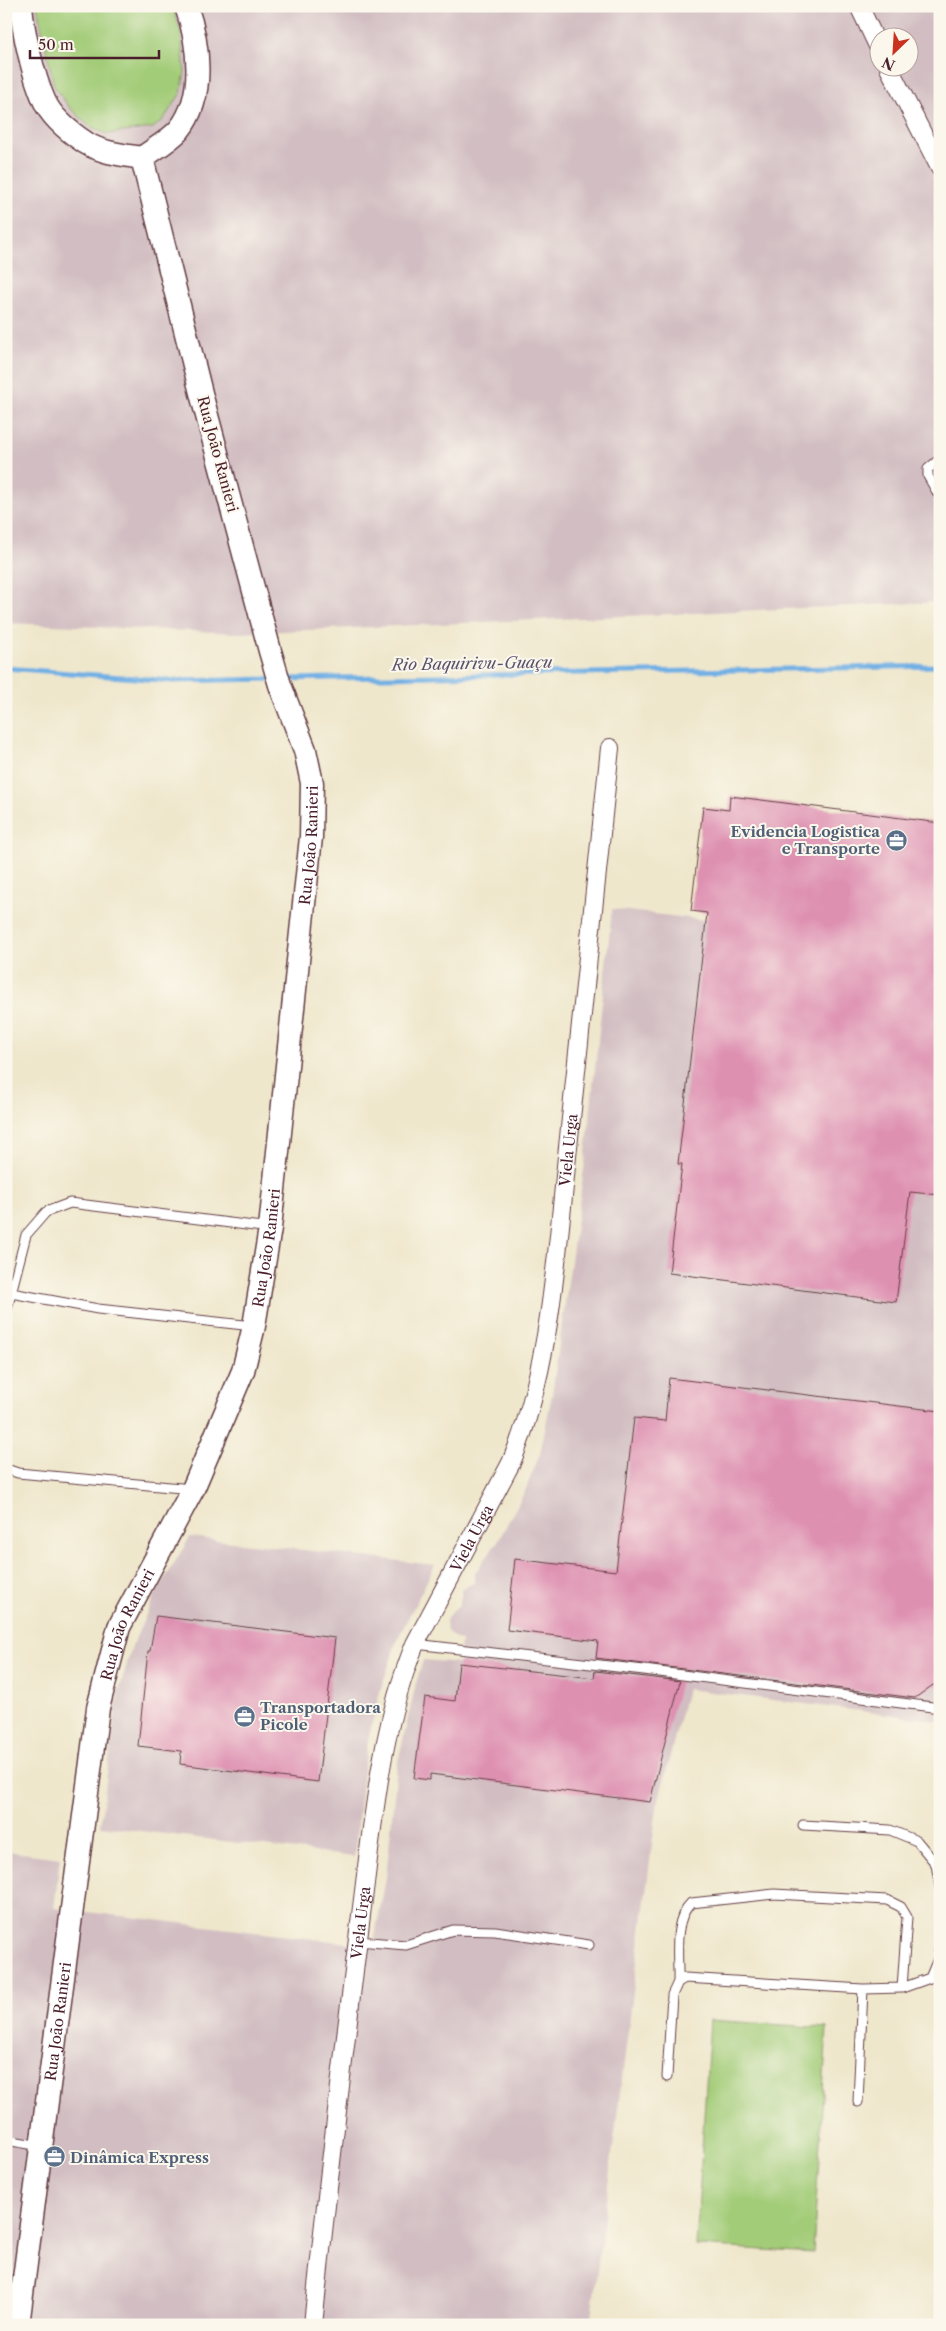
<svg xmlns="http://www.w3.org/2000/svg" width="946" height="2331" font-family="'Libre Caslon Text',serif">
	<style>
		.industrial { fill: #d2bec2; fill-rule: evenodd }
		.green { fill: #a3cc78; stroke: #767652 }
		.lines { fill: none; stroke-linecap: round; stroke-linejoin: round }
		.stream { stroke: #72b0e4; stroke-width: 5 }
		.building { fill: #de90b1 }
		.service-casing { stroke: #633d43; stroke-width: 11 }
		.minor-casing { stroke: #633d43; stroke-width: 20 }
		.tertiary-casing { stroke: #633d43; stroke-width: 25 }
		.service { stroke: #fff; stroke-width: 9 }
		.minor { stroke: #fff; stroke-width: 18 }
		.tertiary { stroke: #fff; stroke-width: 22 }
		.labels { text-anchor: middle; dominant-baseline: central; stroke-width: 4; stroke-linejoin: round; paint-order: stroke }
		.street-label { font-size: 15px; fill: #4a1f2b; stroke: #fbf7ec }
		.service-label { font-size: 15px; font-weight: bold; fill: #4e5e75; stroke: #fbf7ec; text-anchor: start }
		.water-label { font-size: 16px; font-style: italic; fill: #58526c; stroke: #fbf7ec }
	</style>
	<rect width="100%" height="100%" fill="#fbf7ec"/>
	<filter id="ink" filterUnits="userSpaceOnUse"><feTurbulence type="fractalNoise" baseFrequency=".02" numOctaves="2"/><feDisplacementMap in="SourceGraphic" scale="10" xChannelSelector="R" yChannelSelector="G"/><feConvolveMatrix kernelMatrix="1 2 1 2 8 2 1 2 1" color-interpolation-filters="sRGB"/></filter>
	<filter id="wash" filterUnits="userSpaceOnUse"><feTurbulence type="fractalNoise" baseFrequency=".0096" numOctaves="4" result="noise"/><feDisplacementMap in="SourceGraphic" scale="20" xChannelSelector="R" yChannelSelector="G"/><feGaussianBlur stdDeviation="1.12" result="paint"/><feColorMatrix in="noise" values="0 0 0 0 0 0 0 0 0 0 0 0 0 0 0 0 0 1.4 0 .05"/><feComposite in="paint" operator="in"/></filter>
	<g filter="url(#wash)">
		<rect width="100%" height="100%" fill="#efe7cc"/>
		<!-- industrial -->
		<path class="industrial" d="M6,6H940V602L238,633L6,623ZM878,38H908V68H878Z
			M612,909L940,948V1721L687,1689L657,1807L590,2325H6V1851L60,1858L54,1908L373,1946L386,1878L397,1766L416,1683L423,1660L459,1663L461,1641L452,1636L447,1631L446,1621L449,1615L459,1606L463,1588L474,1583V1574L498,1541L525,1491L540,1454L552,1395L585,1162Z
			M190,1537L435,1565L397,1640L380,1692L369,1735L363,1772L354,1857L100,1826L118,1693L133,1644L154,1597Z"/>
		<!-- green -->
		<path class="green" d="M37,6H172L181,32L185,72L181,93L163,120L153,128L107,134L89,126L69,107L54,86Z
			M710,2020L827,2028L813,2253L696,2246Z"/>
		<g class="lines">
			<!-- stream -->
			<path class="stream" d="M6,668L173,681L273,679
				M284,679L940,666"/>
		</g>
		<g id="blocks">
			<!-- building -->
			<path class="building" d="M730,796L940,823V1195L910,1192L896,1302L669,1273L682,1164H678L707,913L691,911L703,807L729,810Z
				M669,1378L940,1411V1686L933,1685L915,1698L596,1658L598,1641L507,1630L515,1559L616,1571L634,1418L665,1421Z
				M156,1616L335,1638L318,1782L180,1764L181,1751L138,1746L148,1651H150Z
				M459,1663L594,1678L595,1671L680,1681L650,1802L430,1774V1780L414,1778L425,1697L455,1701Z"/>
		</g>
	</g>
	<g filter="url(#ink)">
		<use href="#blocks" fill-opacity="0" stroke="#633d43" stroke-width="1"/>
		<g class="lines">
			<defs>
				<path id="service" d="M940,459L928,469V476L940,497
					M11,1293L26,1235L46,1212L70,1203L270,1228
					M6,1313L11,1293L98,1309L253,1326
					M6,1469L18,1473L192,1489
					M415,1644L644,1670L940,1708
					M803,1825L890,1830L917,1841L936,1864L940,1888
					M358,1941L406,1945L453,1930L495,1931L589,1945
					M678,1982C679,1958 672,1921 691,1903L774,1894L887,1900L901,1907L907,1917L902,1988
					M667,2077L672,1995L678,1982L685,1978L863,1989
					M858,2102L863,1989L902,1988L930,1978L938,1959L940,1943
					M6,2140L41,2146"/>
				<g id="minor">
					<path d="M859,6L878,46"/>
					<path d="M889,68L940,168"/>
					<path id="s1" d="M313,2325C327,2188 344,2051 361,1915C373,1823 380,1730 415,1644L511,1463C551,1368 557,1249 568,1147C582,1014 596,881 610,748"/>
				</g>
				<g id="tertiary">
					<path d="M21,6C23,32 33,75 44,100C51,117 71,133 86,143C102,153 124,155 142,158C154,149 169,141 179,130C206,97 199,43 186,6"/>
					<path id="s2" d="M18,2325L98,1708L119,1627L193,1489L243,1371L254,1326L270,1228L311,837L312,783L305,750L280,685L270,651L202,397L142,158"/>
				</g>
			</defs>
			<!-- service casing -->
			<use href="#service" class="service-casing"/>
			<!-- minor casing -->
			<use href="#minor" class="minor-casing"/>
			<!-- tertiary casing -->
			<use href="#tertiary" class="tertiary-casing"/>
			<!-- service -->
			<use href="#service" class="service"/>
			<!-- minor -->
			<use href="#minor" class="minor"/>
			<!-- tertiary -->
			<use href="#tertiary" class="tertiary"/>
		</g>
	</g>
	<!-- icons -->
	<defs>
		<symbol id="office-disc" viewBox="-11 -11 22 22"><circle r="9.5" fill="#5c6f8a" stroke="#fbf7ec"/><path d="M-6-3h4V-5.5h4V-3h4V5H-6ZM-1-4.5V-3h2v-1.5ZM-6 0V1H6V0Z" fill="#fff"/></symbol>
	</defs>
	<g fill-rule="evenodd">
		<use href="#office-disc" x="884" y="828" width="25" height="25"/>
		<use href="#office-disc" x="232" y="1704" width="25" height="25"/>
		<use href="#office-disc" x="42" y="2144" width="25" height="25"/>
	</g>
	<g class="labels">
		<!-- street labels -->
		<g class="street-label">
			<text transform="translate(218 454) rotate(75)">Rua João Ranieri</text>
			<text stroke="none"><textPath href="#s2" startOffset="1521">Rua João Ranieri</textPath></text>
			<text stroke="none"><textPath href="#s1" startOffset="1214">Viela Urga</textPath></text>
			<text stroke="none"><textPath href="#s2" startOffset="1116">Rua João Ranieri</textPath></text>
			<text stroke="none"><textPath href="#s1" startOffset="810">Viela Urga</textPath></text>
			<text stroke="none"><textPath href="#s2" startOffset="711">Rua João Ranieri</textPath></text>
			<text stroke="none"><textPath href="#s1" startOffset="405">Viela Urga</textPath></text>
			<text stroke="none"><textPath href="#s2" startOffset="306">Rua João Ranieri</textPath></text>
		</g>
		<!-- service labels -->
		<g class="service-label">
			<text x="880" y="831" text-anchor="end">Evidencia Logistica<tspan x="880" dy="17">e Transporte</tspan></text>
			<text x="260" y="1707">Transportadora<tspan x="260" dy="17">Picole</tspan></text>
			<text x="70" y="2157">Dinâmica Express</text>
		</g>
		<!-- water labels -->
		<g class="water-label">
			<text transform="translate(472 663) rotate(-1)">Rio Baquirivu-Guaçu</text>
		</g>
	</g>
	<!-- margin -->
	<rect width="946" height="2331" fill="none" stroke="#fbf7ec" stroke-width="25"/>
	<!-- north arrow -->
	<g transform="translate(894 52) rotate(205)"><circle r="24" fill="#fbf7ec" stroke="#b4a19f"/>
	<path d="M0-4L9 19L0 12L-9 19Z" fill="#c8321e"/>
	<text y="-8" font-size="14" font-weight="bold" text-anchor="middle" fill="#4a1f2b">N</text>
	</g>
	<!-- scale -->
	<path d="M30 50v8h129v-8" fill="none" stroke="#4a1f2b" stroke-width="2.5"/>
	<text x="38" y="50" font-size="15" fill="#4a1f2b" stroke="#fbf7ec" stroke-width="4" paint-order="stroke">50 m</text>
</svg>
